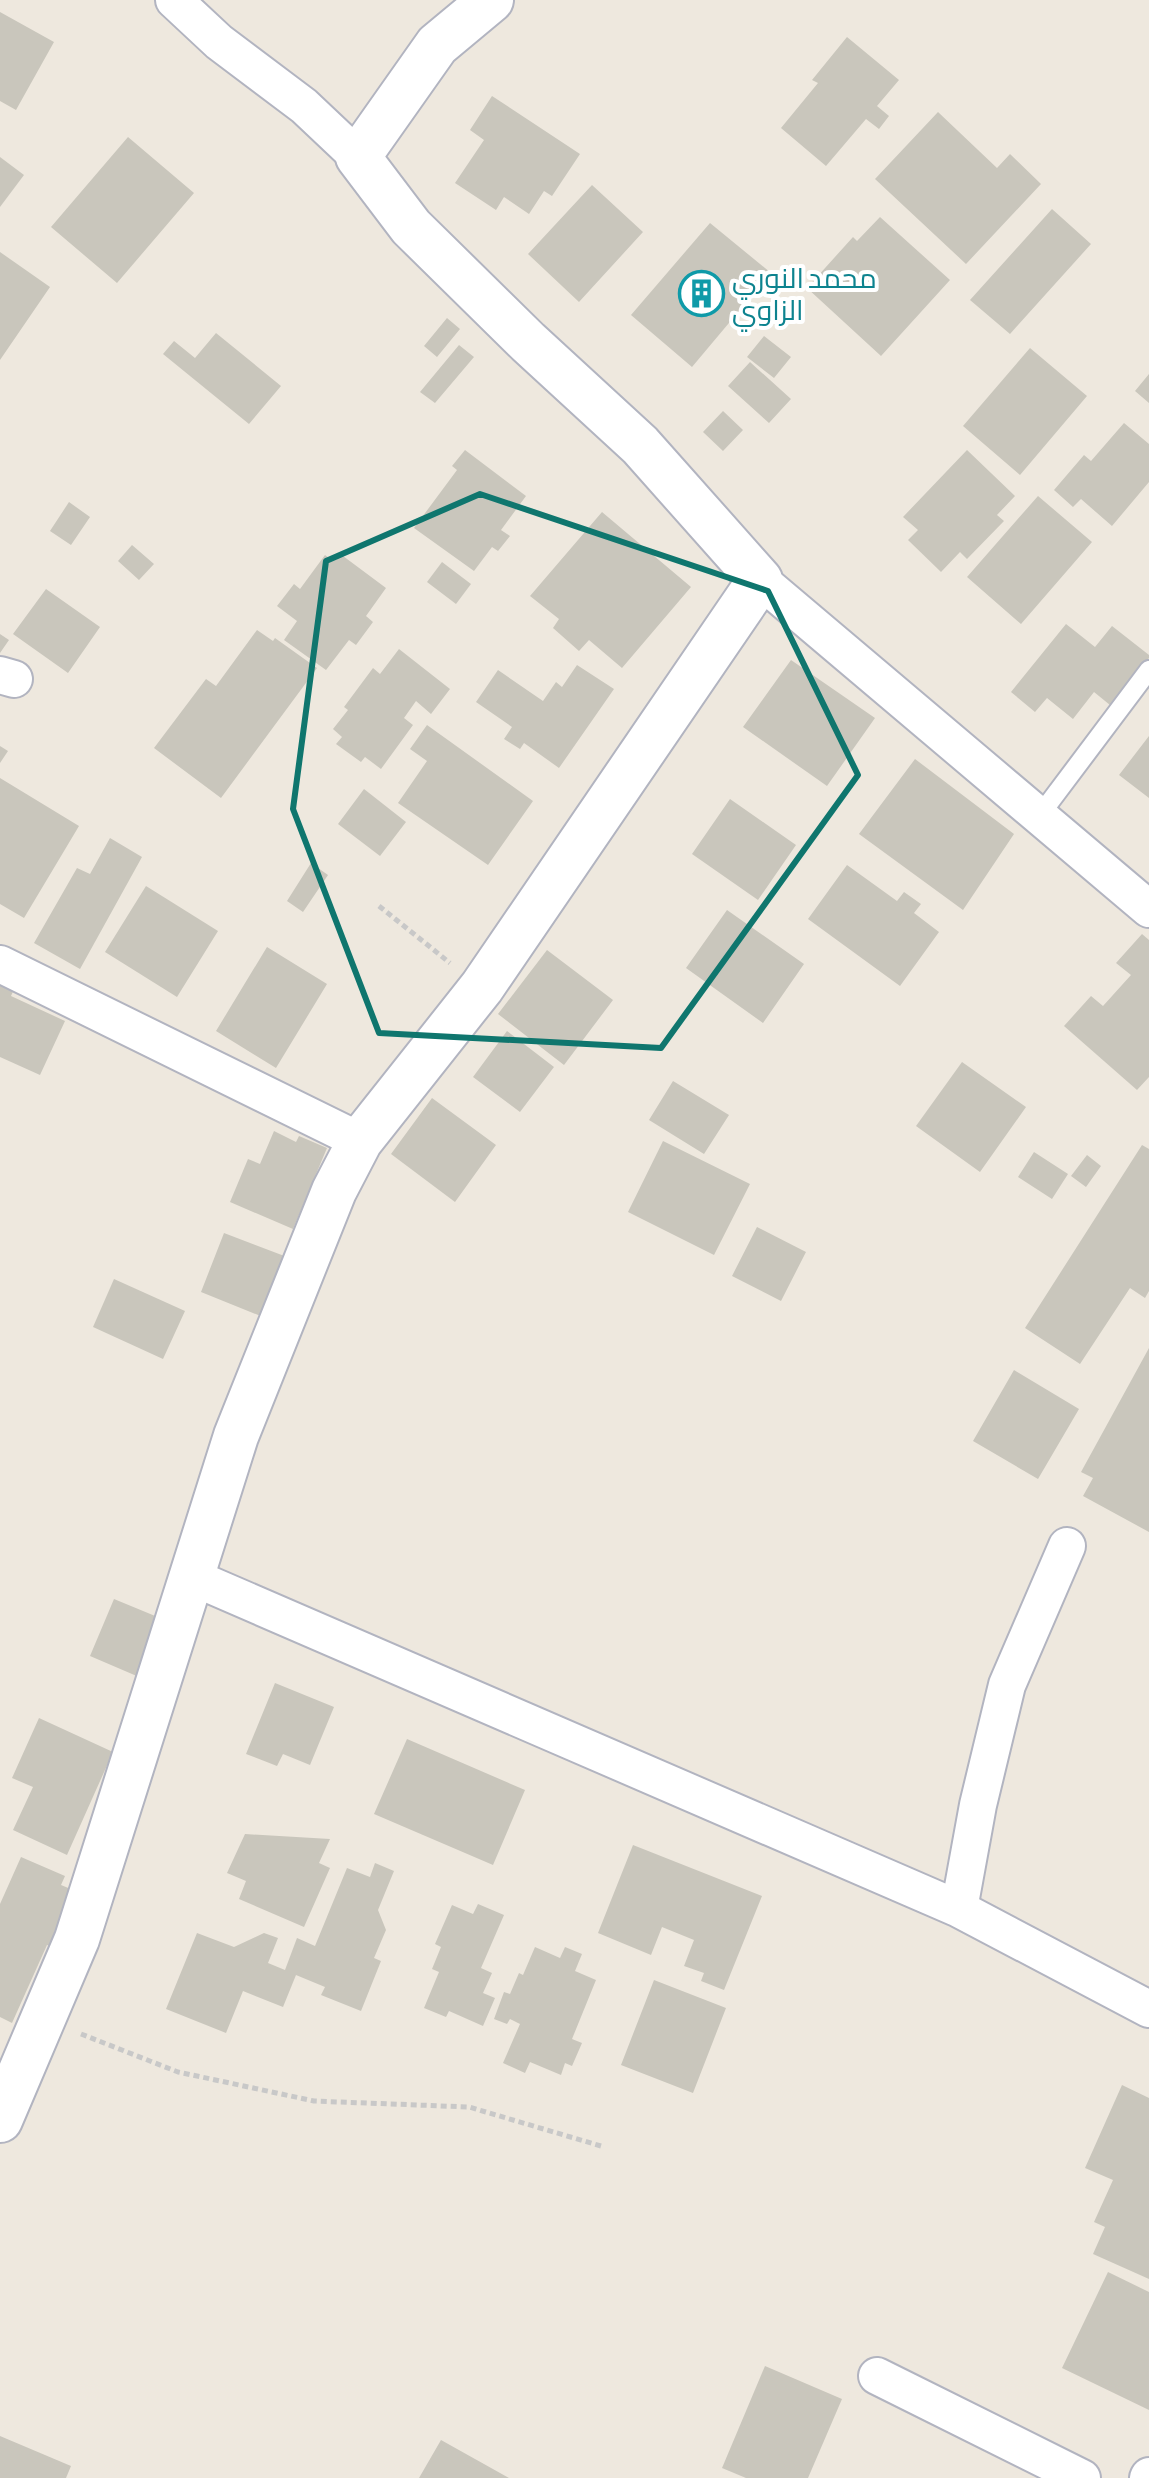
<svg xmlns="http://www.w3.org/2000/svg" width="1149" height="2478" font-family="'Asap Condensed',Cairo,sans-serif">
	<style>
		.building { fill: #c9c6bc }
		.lines { fill: none; stroke-linecap: round; stroke-linejoin: round }
		.service-casing { stroke: #b2b4c0; stroke-width: 22 }
		.minor-casing { stroke: #b2b4c0; stroke-width: 40 }
		.tertiary-casing { stroke: #b2b4c0; stroke-width: 48 }
		.path { stroke: #c8c8c8; stroke-width: 5; stroke-dasharray: 6 4; stroke-linecap: butt }
		.service { stroke: #fff; stroke-width: 18 }
		.minor { stroke: #fff; stroke-width: 36 }
		.tertiary { stroke: #fff; stroke-width: 44 }
		.marked { fill: none; stroke: #0f766e; stroke-width: 6; stroke-linejoin: round }
		.labels { text-anchor: middle; dominant-baseline: central; stroke-width: 8; stroke-linejoin: round; paint-order: stroke }
		.culture-label { font-size: 28px; fill: #0d838f; stroke: #fff; text-anchor: start }
	</style>
	<rect width="100%" height="100%" fill="#eee8de"/>
	<!-- building -->
	<path class="building" d="M0,12L54,42L16,110L0,101Z
		M847,37L899,80L877,106L889,116L879,129L866,119L826,166L781,128L818,83L812,80Z
		M492,96L580,154L552,196L544,191L529,214L504,197L496,210L455,183L484,140L470,130Z
		M938,112L997,168L1010,154L1041,184L966,264L875,179Z
		M128,137L194,193L117,283L51,227Z
		M0,157L24,175L0,207Z
		M592,185L643,232L579,302L528,254Z
		M1052,209L1091,244L1010,334L970,300Z
		M880,217L950,280L881,356L807,288L853,237L857,241Z
		M710,223L771,273L692,367L631,315Z
		M0,252L50,287L0,360Z
		M447,318L460,329L437,357L424,346Z
		M216,333L281,386L249,424L163,354L174,341L195,358Z
		M764,336L791,357L774,378L747,357Z
		M459,345L474,357L435,403L420,392Z
		M1030,348L1087,396L1020,475L963,426Z
		M750,362L791,399L769,423L728,386Z
		M1149,374V403L1135,391Z
		M723,411L743,430L723,451L703,432Z
		M1124,423L1149,444V482L1112,526L1081,499L1073,507L1054,490L1084,455L1091,461Z
		M465,450L526,496L501,530L510,536L498,551L492,547L474,571L414,528L457,470L452,466Z
		M967,450L1015,496L997,515L1004,521L967,559L960,552L941,572L908,540L918,530L903,517Z
		M1038,496L1092,542L1021,624L967,577Z
		M69,502L90,517L71,545L50,531Z
		M602,512L691,587L622,668L589,640L579,651L553,628L559,619L530,596Z
		M132,545L154,564L139,580L118,561Z
		M339,553L386,588L366,616L373,622L356,645L349,640L326,670L284,640L297,621L277,606L294,584L300,589L325,555L333,561Z
		M442,562L471,584L456,604L427,582Z
		M46,589L100,627L68,673L13,634Z
		M1066,624L1095,647L1112,626L1149,655V658L1110,705L1094,692L1073,719L1047,698L1035,712L1011,692Z
		M257,630L273,641L275,638L317,668L221,798L154,748L206,679L216,686Z
		M0,634L9,640L0,653Z
		M399,649L450,689L431,714L416,701L404,718L413,725L381,769L365,757L361,762L336,744L342,737L333,729L348,710L344,707L373,668L380,674Z
		M791,660L875,718L827,786L743,727Z
		M577,665L614,689L559,768L524,743L520,749L504,739L512,727L476,702L498,670L543,701L556,682L562,687Z
		M427,725L533,801L488,865L398,803L427,761L410,749Z
		M1149,736V798L1119,775Z
		M0,746L8,751L0,763Z
		M915,759L1014,834L963,910L859,834Z
		M0,778L79,826L24,918L0,904Z
		M364,789L406,822L380,856L338,824Z
		M730,799L796,845L758,900L692,854Z
		M110,838L142,857L80,969L34,943L77,868L90,874Z
		M311,863L328,875L303,912L287,901Z
		M847,865L897,901L904,892L921,904L914,913L939,932L900,986L808,919Z
		M146,886L218,931L177,997L105,952Z
		M727,910L804,964L763,1023L686,968Z
		M1142,934L1149,940V1077L1137,1090L1064,1026L1091,996L1103,1006L1131,975L1116,963Z
		M267,947L327,984L276,1068L216,1031Z
		M547,950L613,1000L564,1065L498,1014Z
		M0,978L16,985L11,996L65,1021L40,1075L0,1057Z
		M507,1031L554,1067L520,1112L473,1077Z
		M962,1062L1026,1107L980,1172L916,1126Z
		M673,1081L729,1115L704,1154L649,1120Z
		M432,1098L496,1145L455,1202L391,1154Z
		M274,1131L296,1142L299,1136L327,1148L293,1229L230,1202L248,1159L260,1164Z
		M663,1141L750,1184L714,1255L628,1212Z
		M1142,1145L1149,1149V1291L1145,1298L1130,1288L1080,1364L1025,1328Z
		M1034,1152L1068,1174L1052,1199L1018,1177Z
		M1087,1155L1101,1166L1086,1187L1071,1176Z
		M757,1227L806,1252L781,1301L732,1276Z
		M224,1233L287,1257L263,1317L201,1292Z
		M114,1279L185,1311L163,1359L93,1327Z
		M1149,1348V1532L1083,1496L1093,1478L1081,1472Z
		M1014,1370L1079,1409L1038,1479L973,1441Z
		M114,1599L160,1618L146,1680L90,1656Z
		M275,1683L334,1707L310,1765L283,1754L277,1766L246,1754Z
		M39,1718L113,1752L67,1855L13,1830L33,1787L12,1778Z
		M407,1739L525,1790L493,1865L374,1814Z
		M245,1834L330,1839L319,1863L330,1868L304,1927L239,1899L246,1881L227,1873Z
		M633,1845L762,1896L724,1990L701,1981L704,1973L684,1966L694,1940L662,1927L651,1955L598,1933Z
		M21,1857L65,1876L61,1885L78,1892L64,1952L47,1945L12,2023L0,2017V1904Z
		M375,1863L394,1871L378,1910L386,1930L374,1958L381,1961L361,2011L321,1995L325,1987L296,1975L283,2007L243,1991L226,2033L166,2009L197,1933L234,1947L264,1933L278,1938L268,1963L285,1970L297,1938L315,1946L347,1868L370,1877Z
		M478,1904L504,1915L481,1968L492,1973L483,1993L495,1998L483,2026L449,2011L446,2017L424,2008L439,1972L432,1969L441,1947L435,1944L452,1905L473,1914Z
		M535,1947L560,1958L565,1947L582,1954L575,1971L596,1980L572,2039L582,2043L572,2066L565,2063L561,2075L530,2062L525,2073L503,2063L520,2024L510,2019L507,2024L494,2019L504,1992L510,1994L519,1973L523,1975Z
		M654,1980L726,2008L693,2093L621,2065Z
		M1122,2085L1149,2098V2279L1093,2254L1105,2227L1094,2222L1113,2180L1085,2168Z
		M1108,2272L1149,2292V2410L1062,2368Z
		M765,2366L842,2399L808,2478H746L722,2468Z
		M0,2436L71,2466L66,2478H0Z
		M441,2440L509,2478H419Z"/>
	<g class="lines">
		<defs>
			<path id="service" d="M1040,815L1149,670"/>
			<path id="minor" d="M174,0L219,42L304,106L358,157
				M760,580L1149,909
				M0,675L14,679
				M0,964L360,1141
				M192,1577L959,1909L1149,2009
				M959,1909L978,1805L1007,1685L1067,1546
				M877,2376L1082,2478
				M1148,2478L1149,2476"/>
			<path id="tertiary" d="M0,2120L77,1939L236,1436L334,1191L360,1141L482,987L760,580L640,445L528,342L411,227L358,157L437,45L491,0"/>
		</defs>
		<!-- service casing -->
		<use href="#service" class="service-casing"/>
		<!-- minor casing -->
		<use href="#minor" class="minor-casing"/>
		<!-- tertiary casing -->
		<use href="#tertiary" class="tertiary-casing"/>
		<!-- path -->
		<path class="path" d="M379,906L450,963
			M81,2034L178,2072L314,2101L469,2107L601,2146"/>
		<!-- service -->
		<use href="#service" class="service"/>
		<!-- minor -->
		<use href="#minor" class="minor"/>
		<!-- tertiary -->
		<use href="#tertiary" class="tertiary"/>
	</g>
	<!-- marked area -->
	<path class="marked" d="M480,494L768,591L858,775L661,1048L379,1033L293,809L326,561Z"/>
	<!-- icons -->
	<defs>
		<symbol id="building-ring" viewBox="-11 -11 22 22"><circle r="9.5" fill="#fff" stroke="#0f9aa8" stroke-width="1.5"/><path d="M-4-6H4V6H1V3H-1V6H-4ZM-2.5-4.3h1.7v1.8h-1.7ZM.8-4.3h1.7v1.8H.8ZM-2.5-1h1.7V.8h-1.7ZM.8-1h1.7V.8H.8Z" fill="#0f9aa8"/></symbol>
	</defs>
	<g fill-rule="evenodd">
		<use href="#building-ring" x="676" y="268" width="51" height="51"/>
	</g>
	<g class="labels">
		<!-- culture labels -->
		<g class="culture-label">
			<text x="732" y="278">محمد النوري<tspan x="732" dy="32">الزاوي</tspan></text>
		</g>
	</g>
</svg>
